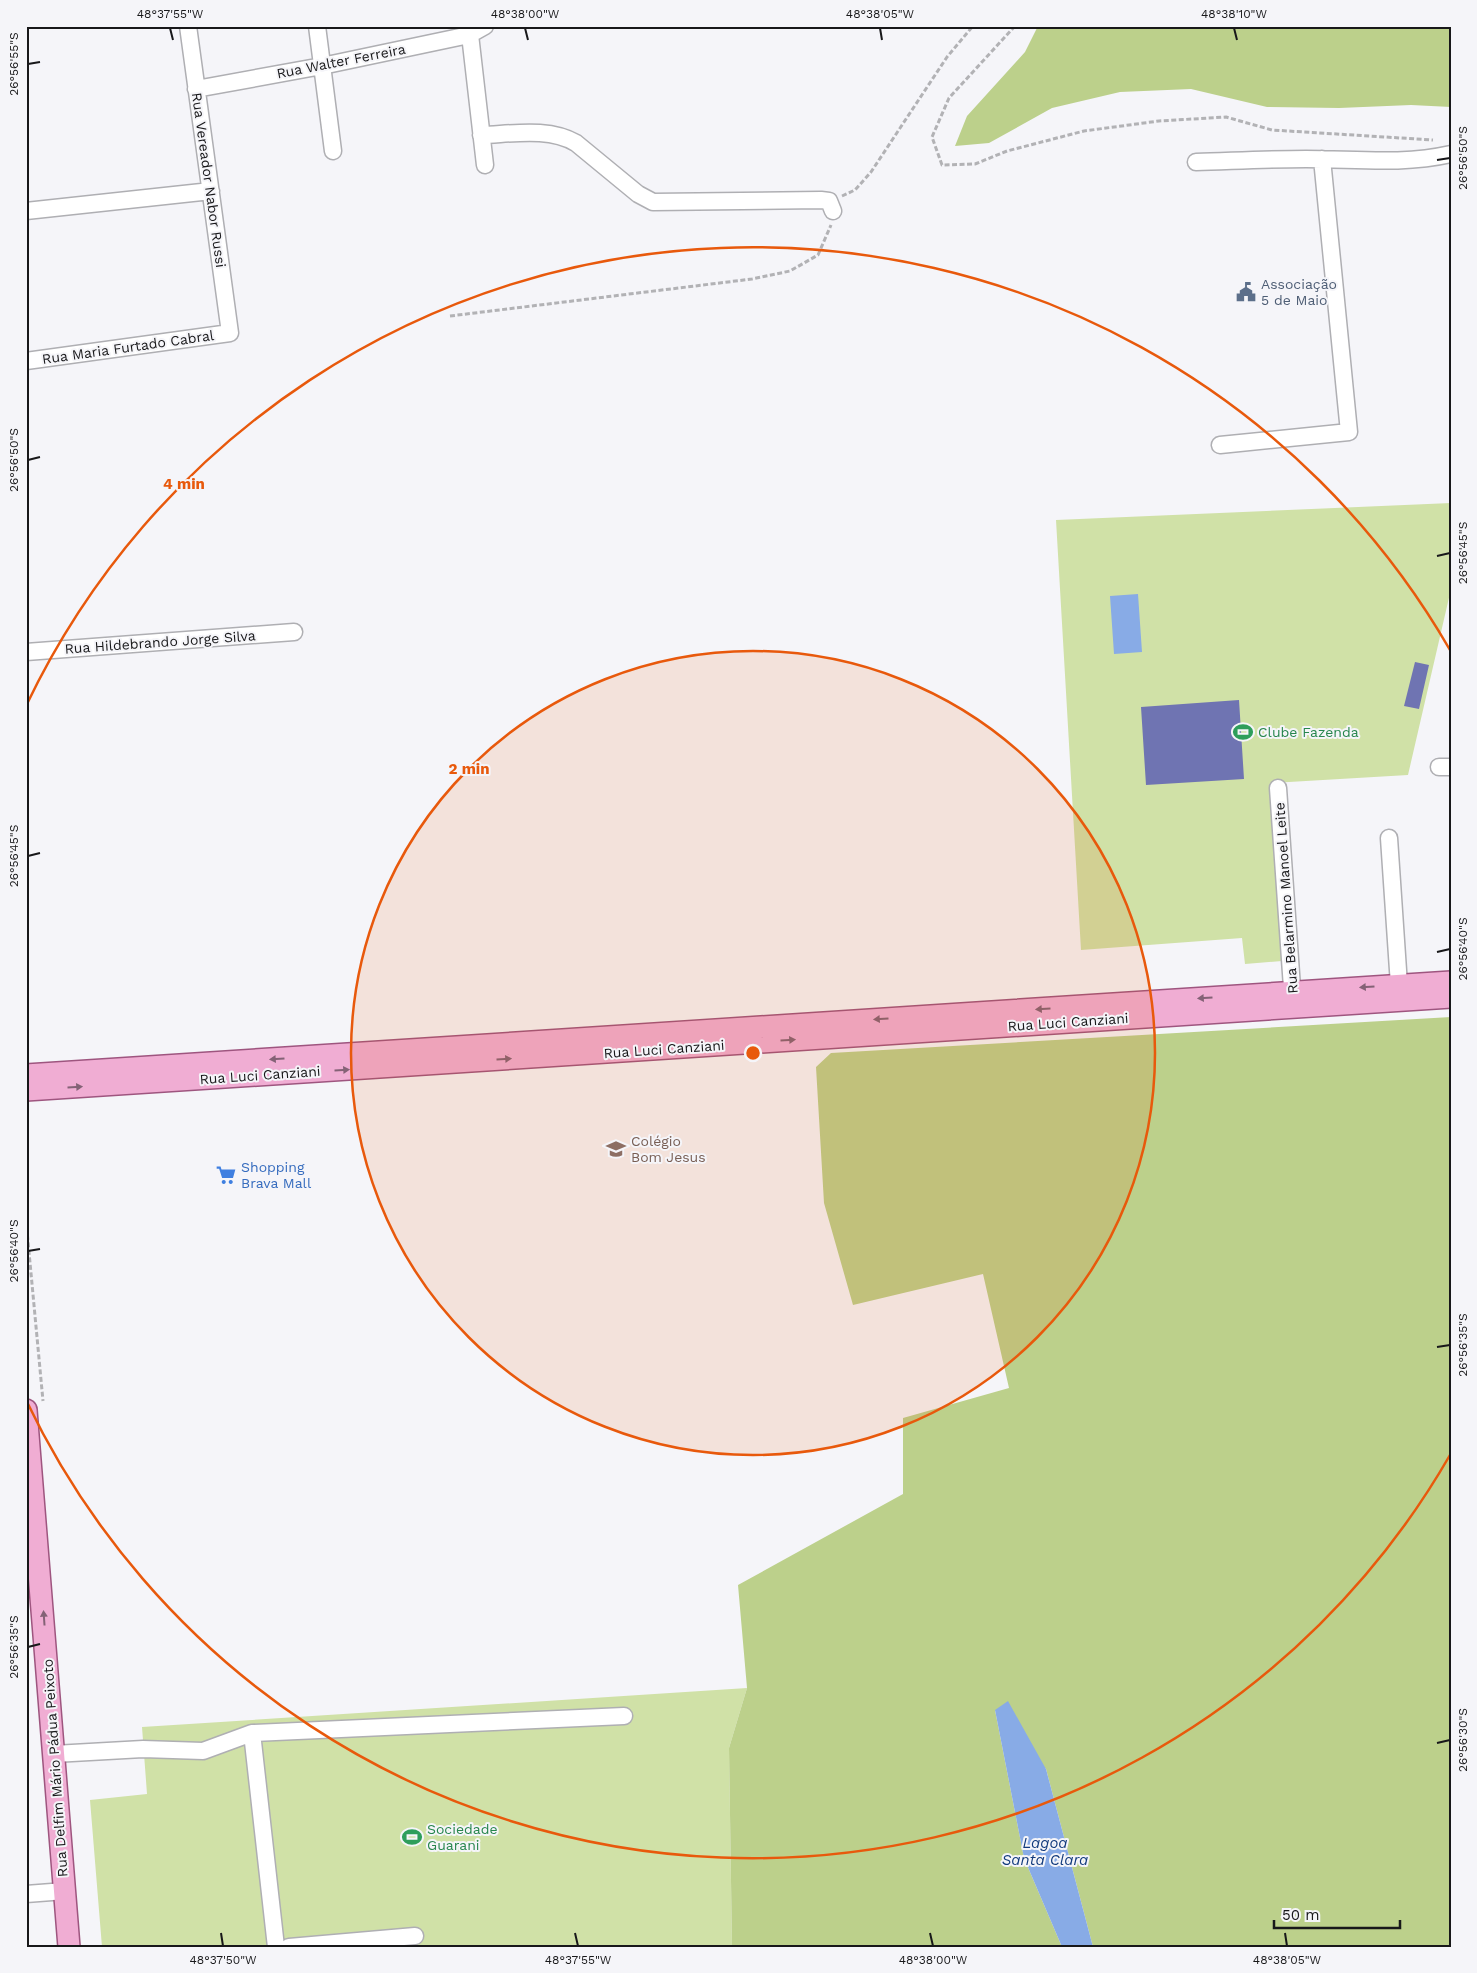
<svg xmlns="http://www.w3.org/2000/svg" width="1477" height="1973" font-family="'Work Sans',sans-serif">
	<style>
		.green { fill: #d0e1a7 }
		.forest { fill: #bcd08b }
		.water { fill: #88abe6 }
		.building { fill: #6f74b2 }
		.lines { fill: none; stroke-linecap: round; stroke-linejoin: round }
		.minor-casing { stroke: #afafb3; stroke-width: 19 }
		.major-casing { stroke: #9e557f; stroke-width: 24 }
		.path { stroke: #b2b2b5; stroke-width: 3; stroke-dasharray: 5 2.5; stroke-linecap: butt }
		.minor { stroke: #fff; stroke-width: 16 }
		.major { stroke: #f0add3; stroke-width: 21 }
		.oneway { fill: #846276 }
		.ticks { fill: none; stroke: #18181a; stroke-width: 2 }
		.ring { fill: none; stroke: #e8590c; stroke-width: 2.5 }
		.labels { text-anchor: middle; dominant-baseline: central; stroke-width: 4; stroke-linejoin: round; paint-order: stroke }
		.street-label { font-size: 14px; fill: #18181a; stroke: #f5f5f9 }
		.service-label { font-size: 14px; fill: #4e5e75; stroke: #f5f5f9; text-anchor: start }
		.leisure-label { font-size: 14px; fill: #27864d; stroke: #f5f5f9; text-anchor: start }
		.education-label { font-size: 14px; fill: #785e54; stroke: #f5f5f9; text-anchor: start }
		.shop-label { font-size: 14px; fill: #366cbe; stroke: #f5f5f9; text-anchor: start }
		.water-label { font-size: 15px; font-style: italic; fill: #113a7d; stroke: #f5f5f9 }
		.centre { fill: #e8590c; stroke: #f5f5f9; stroke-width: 2.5 }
		.ring-label { font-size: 15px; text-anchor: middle; font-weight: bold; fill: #e8590c; stroke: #f5f5f9; stroke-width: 4; stroke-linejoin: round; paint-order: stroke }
		.neatline { fill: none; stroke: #18181a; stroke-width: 2 }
		.ticks-label { font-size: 12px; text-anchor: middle; fill: #18181a }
	</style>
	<rect width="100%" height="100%" fill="#f5f5f9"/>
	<!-- green -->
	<path class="green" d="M1451,503V589L1408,775L1272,783L1282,961L1245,964L1242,938L1081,950L1056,520Z
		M747,1688L729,1748L732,1947H102L90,1800L147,1794L142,1727Z"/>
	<!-- forest -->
	<path class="forest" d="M1038,26H1451V107L1411,105L1339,108L1267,107L1191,89L1120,92L1052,108L989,143L955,146L967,116L1025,52Z
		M1451,1017V1947H1093L1046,1769L995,1710L1024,1858L1062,1947H732L729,1748L747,1688L738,1585L903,1494V1418L1009,1388L983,1274L853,1305L824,1203L816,1067L831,1053Z"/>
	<!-- water -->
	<path class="water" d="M1138,594L1142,652L1114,654L1110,596Z
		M1008,1701L1046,1769L1093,1947H1062L1024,1858L995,1710Z"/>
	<!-- building -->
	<path class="building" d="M1415,662L1429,665L1419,709L1404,706Z
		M1239,700L1244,779L1146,785L1141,707Z"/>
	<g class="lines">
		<defs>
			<path id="minor" d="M317,26L333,151
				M469,26L485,165
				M196,89L322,66L469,35L485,26
				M481,135C512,134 549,127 576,143L638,194L653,202L821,200L829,201L833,211
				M1196,162C1232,161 1269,159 1306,159C1356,159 1402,165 1451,154
				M26,211L211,191
				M26,361L230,333L188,26
				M1220,445L1349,432L1322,159
				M26,652L294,632
				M1439,767H1451
				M1278,788L1293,1002
				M1389,838L1399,985
				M252,1733L276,1947
				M54,1754L143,1749L203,1751L252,1733L624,1716
				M26,1894L65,1891
				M289,1947L415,1936"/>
			<path id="major" d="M26,1075L1451,982
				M26,1090L1451,997
				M26,1410L69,1947"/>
		</defs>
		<!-- minor casing -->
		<use href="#minor" class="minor-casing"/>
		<!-- major casing -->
		<use href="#major" class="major-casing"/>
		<!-- path -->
		<path class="path" d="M1015,26L949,98L932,137L942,165L975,164L1007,151L1084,131L1159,121L1226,117L1272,130L1433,140
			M842,196L855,190L871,172L947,57L973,26
			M450,316L752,279L790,271L818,255L831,225
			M26,1220L43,1401"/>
		<!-- minor -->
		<use href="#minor" class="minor"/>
		<!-- major -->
		<use href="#major" class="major"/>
	</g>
	<!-- one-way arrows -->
	<defs><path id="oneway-solid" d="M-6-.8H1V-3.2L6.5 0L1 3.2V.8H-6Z" transform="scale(1.25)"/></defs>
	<g class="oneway">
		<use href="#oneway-solid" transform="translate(1367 987) rotate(176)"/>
		<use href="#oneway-solid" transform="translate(1205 998) rotate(176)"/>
		<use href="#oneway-solid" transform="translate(1043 1009) rotate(176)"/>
		<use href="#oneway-solid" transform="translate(881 1019) rotate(176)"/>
		<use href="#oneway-solid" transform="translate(788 1040) rotate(-4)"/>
		<use href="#oneway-solid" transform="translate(277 1059) rotate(176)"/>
		<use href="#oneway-solid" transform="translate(504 1059) rotate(-4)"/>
		<use href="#oneway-solid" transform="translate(342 1070) rotate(-4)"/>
		<use href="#oneway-solid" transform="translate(75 1087) rotate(-4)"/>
		<use href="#oneway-solid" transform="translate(44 1618) rotate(-94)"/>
	</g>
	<!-- ticks -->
	<path class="ticks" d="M170,28L173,40M525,28L528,40M880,28L882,40M1234,28L1237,40M28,64L40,62M1437,160L1450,158M28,460L40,457M1437,556L1450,553M28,856L40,853M1437,952L1450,949M28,1251L40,1249M1437,1347L1450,1345M28,1647L40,1644M1437,1743L1450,1740M221,1933L223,1946M575,1933L578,1946M930,1933L933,1946M1285,1933L1287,1946"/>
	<!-- distance rings -->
	<circle cx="753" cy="1053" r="402" fill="#e8590c" fill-opacity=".12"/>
	<g class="ring">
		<circle cx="753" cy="1053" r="402"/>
		<path d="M1450 1455A805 805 0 0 1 26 1400M26 706A805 805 0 0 1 1450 650"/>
	</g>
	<!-- icons -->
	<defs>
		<symbol id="civic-bare" viewBox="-9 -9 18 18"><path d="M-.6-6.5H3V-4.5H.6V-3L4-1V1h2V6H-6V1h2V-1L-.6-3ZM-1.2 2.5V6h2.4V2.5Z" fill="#5c6f8a" stroke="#f5f5f9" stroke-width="2.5" paint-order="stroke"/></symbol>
		<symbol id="stadium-bare" viewBox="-9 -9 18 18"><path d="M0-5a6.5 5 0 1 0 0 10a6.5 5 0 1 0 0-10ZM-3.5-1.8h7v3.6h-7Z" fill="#2e9e5b" stroke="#f5f5f9" stroke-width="2.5" paint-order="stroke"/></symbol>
		<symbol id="school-bare" viewBox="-9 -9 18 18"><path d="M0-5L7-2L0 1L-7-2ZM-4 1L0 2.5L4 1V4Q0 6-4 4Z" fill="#8d6e63" stroke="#f5f5f9" stroke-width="2.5" paint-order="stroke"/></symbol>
		<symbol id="supermarket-bare" viewBox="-9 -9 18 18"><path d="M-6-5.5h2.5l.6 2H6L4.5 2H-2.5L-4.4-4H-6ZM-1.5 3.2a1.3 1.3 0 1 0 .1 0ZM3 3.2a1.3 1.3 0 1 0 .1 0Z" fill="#3f7fe0" stroke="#f5f5f9" stroke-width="2.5" paint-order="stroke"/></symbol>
	</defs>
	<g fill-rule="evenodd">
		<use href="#civic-bare" x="1232" y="278" width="28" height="28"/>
		<use href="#stadium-bare" x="1229" y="718" width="28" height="28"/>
		<use href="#school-bare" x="602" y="1135" width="28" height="28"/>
		<use href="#supermarket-bare" x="212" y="1161" width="28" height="28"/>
		<use href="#stadium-bare" x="398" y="1823" width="28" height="28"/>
	</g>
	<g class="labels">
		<!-- street labels -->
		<g class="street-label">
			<text transform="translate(341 61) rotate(-11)">Rua Walter Ferreira</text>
			<text transform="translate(209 180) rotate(82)">Rua Vereador Nabor Russi</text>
			<text transform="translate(128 347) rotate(-8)">Rua Maria Furtado Cabral</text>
			<text transform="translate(160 642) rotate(-4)">Rua Hildebrando Jorge Silva</text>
			<text transform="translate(1286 898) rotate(-94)">Rua Belarmino Manoel Leite</text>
			<text transform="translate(1068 1022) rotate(-4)">Rua Luci Canziani</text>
			<text transform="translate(664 1049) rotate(-4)">Rua Luci Canziani</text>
			<text transform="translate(260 1075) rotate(-4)">Rua Luci Canziani</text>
			<text transform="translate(55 1768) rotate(-94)">Rua Delfim Mário Pádua Peixoto</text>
		</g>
		<!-- service labels -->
		<g class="service-label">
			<text x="1261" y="284">Associação<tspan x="1261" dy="16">5 de Maio</tspan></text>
		</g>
		<!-- leisure labels -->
		<g class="leisure-label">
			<text x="1258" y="732">Clube Fazenda</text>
			<text x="427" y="1829">Sociedade<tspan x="427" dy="16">Guarani</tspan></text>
		</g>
		<!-- education labels -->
		<g class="education-label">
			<text x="631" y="1141">Colégio<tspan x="631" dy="16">Bom Jesus</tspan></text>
		</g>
		<!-- shop labels -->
		<g class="shop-label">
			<text x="241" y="1167">Shopping<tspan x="241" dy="16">Brava Mall</tspan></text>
		</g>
		<!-- water labels -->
		<g class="water-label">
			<text x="1045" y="1843">Lagoa<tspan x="1045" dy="17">Santa Clara</tspan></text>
		</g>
	</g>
	<circle cx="753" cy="1053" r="8" class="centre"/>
	<g class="ring-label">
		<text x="184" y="489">4 min</text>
		<text x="469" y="774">2 min</text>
	</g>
	<!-- border -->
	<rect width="1477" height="1973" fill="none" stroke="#f5f5f9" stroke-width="55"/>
	<!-- scale -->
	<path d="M1274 1920v8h126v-8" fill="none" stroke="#18181a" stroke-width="2.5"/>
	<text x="1282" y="1920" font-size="15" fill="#18181a" stroke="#f5f5f9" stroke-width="4" paint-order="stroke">50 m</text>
	<rect x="28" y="28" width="1422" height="1918" class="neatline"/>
	<g class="ticks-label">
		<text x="170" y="18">48°37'55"W</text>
		<text x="525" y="18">48°38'00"W</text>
		<text x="880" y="18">48°38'05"W</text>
		<text x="1234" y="18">48°38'10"W</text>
		<text transform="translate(14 64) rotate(-90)" y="4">26°56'55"S</text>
		<text transform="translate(1463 158) rotate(-90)" y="4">26°56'50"S</text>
		<text transform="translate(14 460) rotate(-90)" y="4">26°56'50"S</text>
		<text transform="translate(1463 553) rotate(-90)" y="4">26°56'45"S</text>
		<text transform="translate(14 856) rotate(-90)" y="4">26°56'45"S</text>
		<text transform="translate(1463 949) rotate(-90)" y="4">26°56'40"S</text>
		<text transform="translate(14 1251) rotate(-90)" y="4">26°56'40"S</text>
		<text transform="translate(1463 1345) rotate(-90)" y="4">26°56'35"S</text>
		<text transform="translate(14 1647) rotate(-90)" y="4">26°56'35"S</text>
		<text transform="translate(1463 1740) rotate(-90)" y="4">26°56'30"S</text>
		<text x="223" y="1964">48°37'50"W</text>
		<text x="578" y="1964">48°37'55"W</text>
		<text x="933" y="1964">48°38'00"W</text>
		<text x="1287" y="1964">48°38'05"W</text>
	</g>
</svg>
